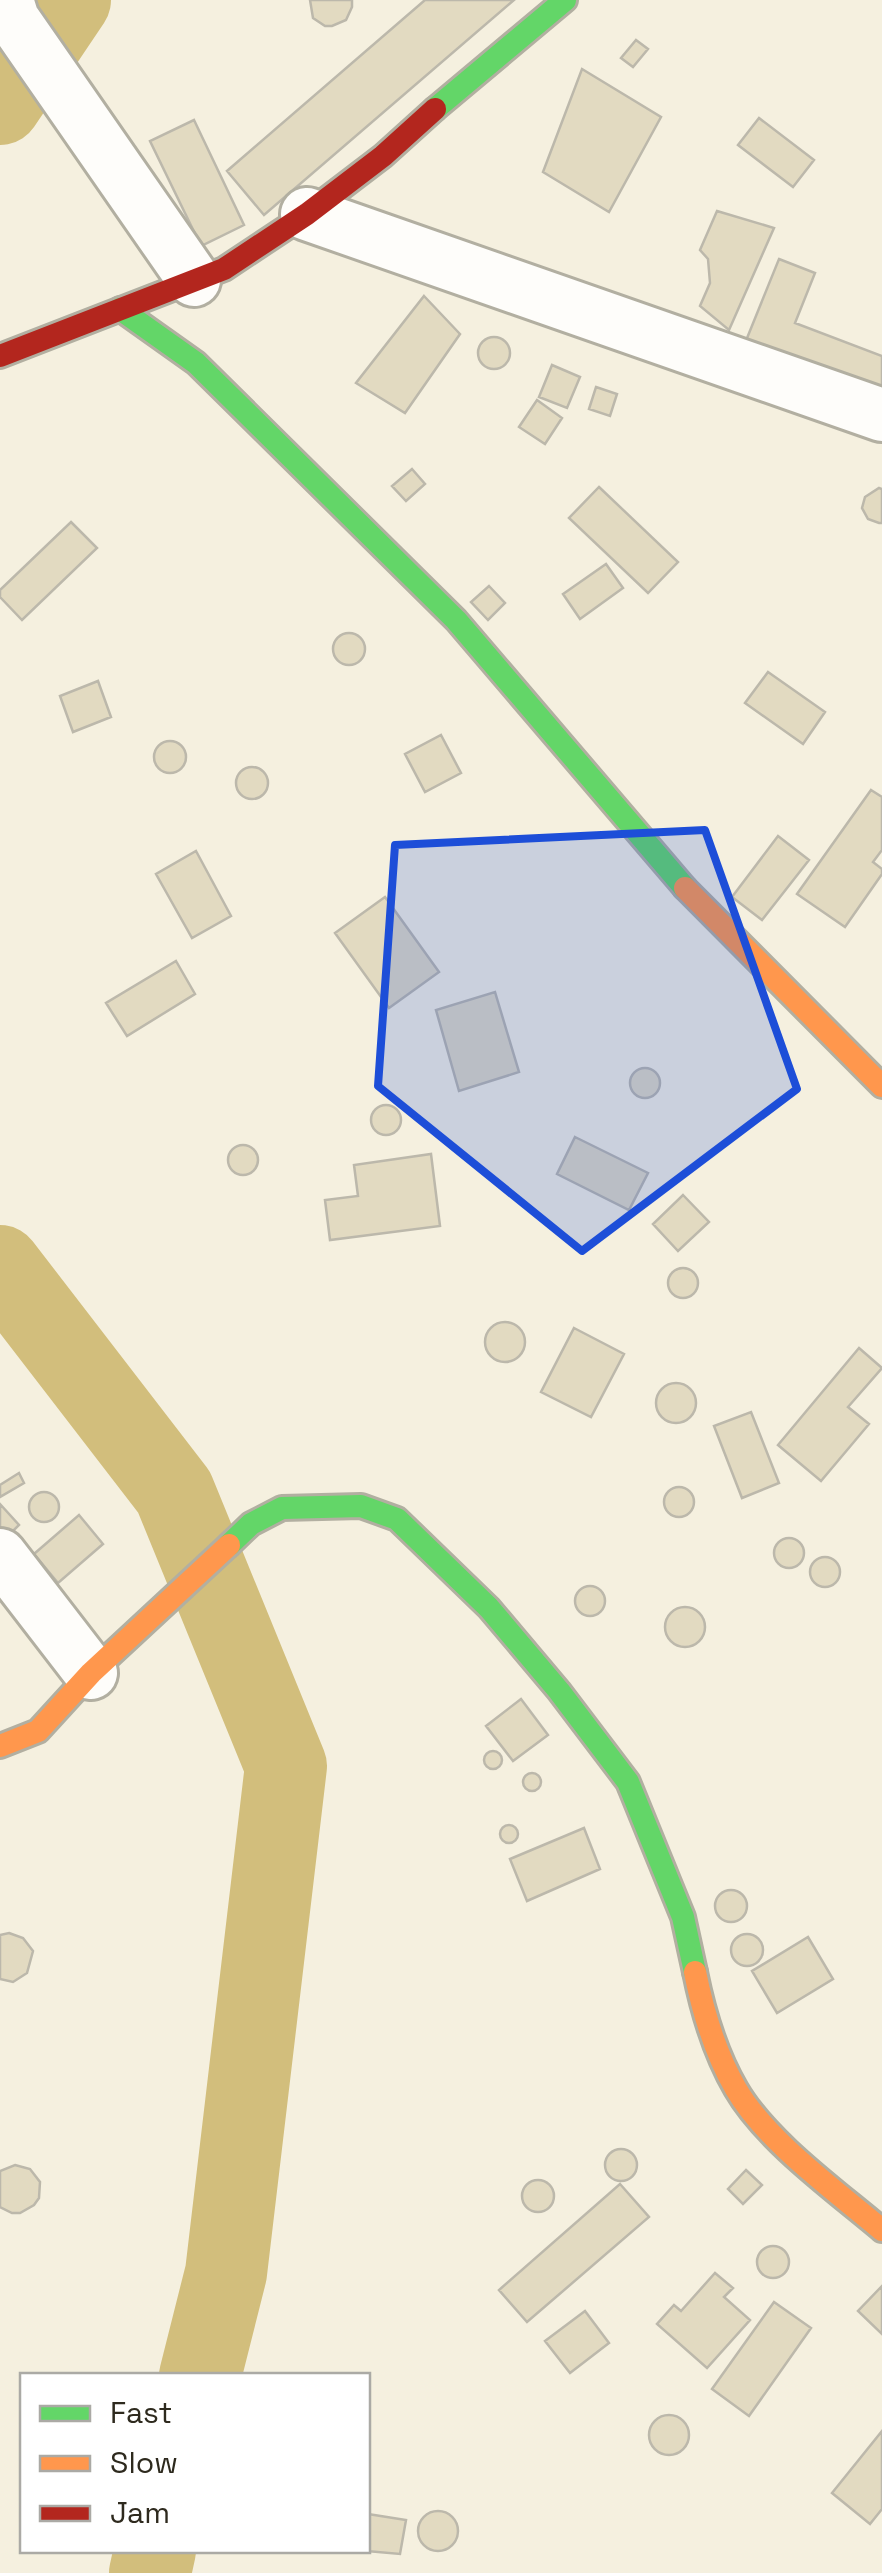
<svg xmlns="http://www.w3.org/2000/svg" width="882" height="2573" font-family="'Space Grotesk',sans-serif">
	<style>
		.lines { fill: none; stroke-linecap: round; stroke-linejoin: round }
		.river { stroke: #d2be7c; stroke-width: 82 }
		.building { fill: #e2dac1; stroke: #bcb8ab; stroke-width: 2.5 }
		.street-casing { stroke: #b2afa1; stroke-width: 58 }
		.fast-casing { stroke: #b2afa1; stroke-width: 28 }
		.slow-casing { stroke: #b2afa1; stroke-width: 28 }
		.jam-casing { stroke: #b2afa1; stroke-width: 28 }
		.street { stroke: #fefdfa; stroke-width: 52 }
		.fast { stroke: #63d668; stroke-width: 22 }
		.slow { stroke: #ff974d; stroke-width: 22 }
		.jam { stroke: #b3261e; stroke-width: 22 }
		.marked { fill: #1d4ed8; fill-opacity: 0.2; stroke: #1d4ed8; stroke-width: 8; stroke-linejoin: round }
	</style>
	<rect width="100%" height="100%" fill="#f5f0df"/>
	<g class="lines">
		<!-- river -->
		<path class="river" d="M0,104L70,0
			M0,1266L174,1492L286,1766L226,2273L200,2376
			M150,2573L155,2550"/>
	</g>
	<!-- building -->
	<path class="building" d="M310,0H352V7L346,20L332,26H325L313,18Z
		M425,0H514L264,215L227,171Z
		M636,40L648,49L633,67L621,58Z
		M582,69L661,117L609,212L543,172Z
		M759,118L814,160L793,187L738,145Z
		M194,120L244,225L201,246L150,141Z
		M717,211L774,228L729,330L700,306L710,283L708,259L700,250Z
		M779,259L815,273L795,323L882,356V402L743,348Z
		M424,296L460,334L405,413L356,383Z
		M478 353a16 16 0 1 1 32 0a16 16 0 1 1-32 0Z
		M552,365L580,377L567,408L539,397Z
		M596,387L617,394L610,416L589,409Z
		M537,400L562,418L545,444L519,427Z
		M412,469L425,484L406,501L392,486Z
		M599,487L678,562L648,593L569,518Z
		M879,488L882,489V523H879L868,519L862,508L865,497Z
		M71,522L97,548L22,620L0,597V590Z
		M606,564L623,588L580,619L563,594Z
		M489,586L505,603L488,620L471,602Z
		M333 649a16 16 0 1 1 32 0a16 16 0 1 1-32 0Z
		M768,672L825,712L803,744L745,703Z
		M98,681L111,717L73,732L60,696Z
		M441,735L461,773L425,792L405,754Z
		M154 757a16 16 0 1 1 32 0a16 16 0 1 1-32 0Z
		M236 783a16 16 0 1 1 32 0a16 16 0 1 1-32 0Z
		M871,790L882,797V850L873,862L882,869V874L845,927L797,894Z
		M778,836L809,860L762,920L732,897Z
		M196,851L231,916L192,938L156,874Z
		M385,897L439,972L389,1008L335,933Z
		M176,961L195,994L127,1036L106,1003Z
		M495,992L519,1072L459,1091L436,1010Z
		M630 1083a15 15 0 1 1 30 0a15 15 0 1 1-30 0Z
		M371 1120a15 15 0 1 1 30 0a15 15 0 1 1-30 0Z
		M575,1137L648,1173L629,1210L557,1174Z
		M228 1160a15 15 0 1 1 30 0a15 15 0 1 1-30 0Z
		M431,1154L440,1226L330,1240L325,1200L358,1196L354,1165Z
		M683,1195L709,1222L678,1251L653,1224Z
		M668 1283a15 15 0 1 1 30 0a15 15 0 1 1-30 0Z
		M485 1342a20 20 0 1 1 40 0a20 20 0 1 1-40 0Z
		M574,1328L624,1354L591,1417L541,1392Z
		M859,1348L882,1368L848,1407L869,1424L821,1481L778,1445Z
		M656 1403a20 20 0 1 1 40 0a20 20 0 1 1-40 0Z
		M751,1412L779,1483L742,1498L714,1426Z
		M19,1473L24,1483L0,1497V1485Z
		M664 1502a15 15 0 1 1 30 0a15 15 0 1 1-30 0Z
		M29 1507a15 15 0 1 1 30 0a15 15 0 1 1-30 0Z
		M0,1504L19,1525L4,1540L0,1536Z
		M79,1515L103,1544L58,1583L34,1554Z
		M774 1553a15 15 0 1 1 30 0a15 15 0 1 1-30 0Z
		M810 1572a15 15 0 1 1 30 0a15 15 0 1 1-30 0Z
		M575 1601a15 15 0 1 1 30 0a15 15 0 1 1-30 0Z
		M665 1627a20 20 0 1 1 40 0a20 20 0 1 1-40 0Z
		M521,1699L548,1735L513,1761L486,1726Z
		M484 1760a9 9 0 1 1 18 0a9 9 0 1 1-18 0Z
		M523 1782a9 9 0 1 1 18 0a9 9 0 1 1-18 0Z
		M500 1834a9 9 0 1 1 18 0a9 9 0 1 1-18 0Z
		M584,1828L600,1869L527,1901L510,1859Z
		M715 1906a16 16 0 1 1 32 0a16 16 0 1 1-32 0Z
		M9,1933L23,1938L33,1951L27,1973L13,1982L0,1979V1935Z
		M731 1950a16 16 0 1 1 32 0a16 16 0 1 1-32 0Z
		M808,1937L833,1979L777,2013L752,1971Z
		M605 2165a16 16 0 1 1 32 0a16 16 0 1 1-32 0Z
		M15,2165L30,2169L40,2182L39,2198L34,2205L20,2213H12L0,2207V2171Z
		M746,2170L762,2185L743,2204L728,2189Z
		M522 2196a16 16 0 1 1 32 0a16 16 0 1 1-32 0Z
		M620,2184L649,2217L527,2322L499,2290Z
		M757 2262a16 16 0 1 1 32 0a16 16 0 1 1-32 0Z
		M715,2273L733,2288L724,2297L750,2320L707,2368L657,2324L674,2305L681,2311Z
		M882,2286V2334L858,2311Z
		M774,2302L811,2328L749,2416L712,2389Z
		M585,2311L609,2343L570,2373L545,2341Z
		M649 2435a20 20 0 1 1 40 0a20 20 0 1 1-40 0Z
		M882,2431V2509L870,2524L832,2493Z
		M418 2531a20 20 0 1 1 40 0a20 20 0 1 1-40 0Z
		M368,2514L406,2520L400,2554L355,2550H368Z"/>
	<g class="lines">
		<defs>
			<path id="street" d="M7,0L13,19L194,280
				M307,214L882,415
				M0,1555L91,1673"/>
			<path id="fast" d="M435,109L565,0
				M120,309L196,363L456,620L685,888
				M229,1545L251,1524L282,1508L361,1506L397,1519L489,1608L559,1691L628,1782L683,1917L695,1972"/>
			<path id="slow" d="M685,888L882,1086
				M0,1746L38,1731L91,1673L229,1545
				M695,1972C703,2012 715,2053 736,2089C766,2141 836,2191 882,2230"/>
			<path id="jam" d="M0,356L224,269L307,214L383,156L435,109"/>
		</defs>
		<!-- street casing -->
		<use href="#street" class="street-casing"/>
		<!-- fast casing -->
		<use href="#fast" class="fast-casing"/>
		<!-- slow casing -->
		<use href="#slow" class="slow-casing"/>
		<!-- jam casing -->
		<use href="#jam" class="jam-casing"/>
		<!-- street -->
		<use href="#street" class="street"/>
		<!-- fast -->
		<use href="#fast" class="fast"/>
		<!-- slow -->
		<use href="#slow" class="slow"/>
		<!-- jam -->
		<use href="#jam" class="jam"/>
	</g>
	<!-- marked area -->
	<path class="marked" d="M705,830L797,1089L582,1251L378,1086L395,845Z"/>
	<!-- legend -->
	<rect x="20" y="2373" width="350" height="180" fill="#ffffff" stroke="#abaaa5" stroke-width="2.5"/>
	<rect x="40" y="2406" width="50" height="15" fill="#63d668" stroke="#abaaa5" stroke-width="2.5"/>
	<text x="110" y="2423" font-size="30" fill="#2e2a1e">Fast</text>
	<rect x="40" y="2456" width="50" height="15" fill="#ff974d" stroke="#abaaa5" stroke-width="2.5"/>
	<text x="110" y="2473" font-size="30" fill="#2e2a1e">Slow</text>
	<rect x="40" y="2506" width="50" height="15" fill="#b3261e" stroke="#abaaa5" stroke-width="2.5"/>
	<text x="110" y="2523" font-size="30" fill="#2e2a1e">Jam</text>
</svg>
